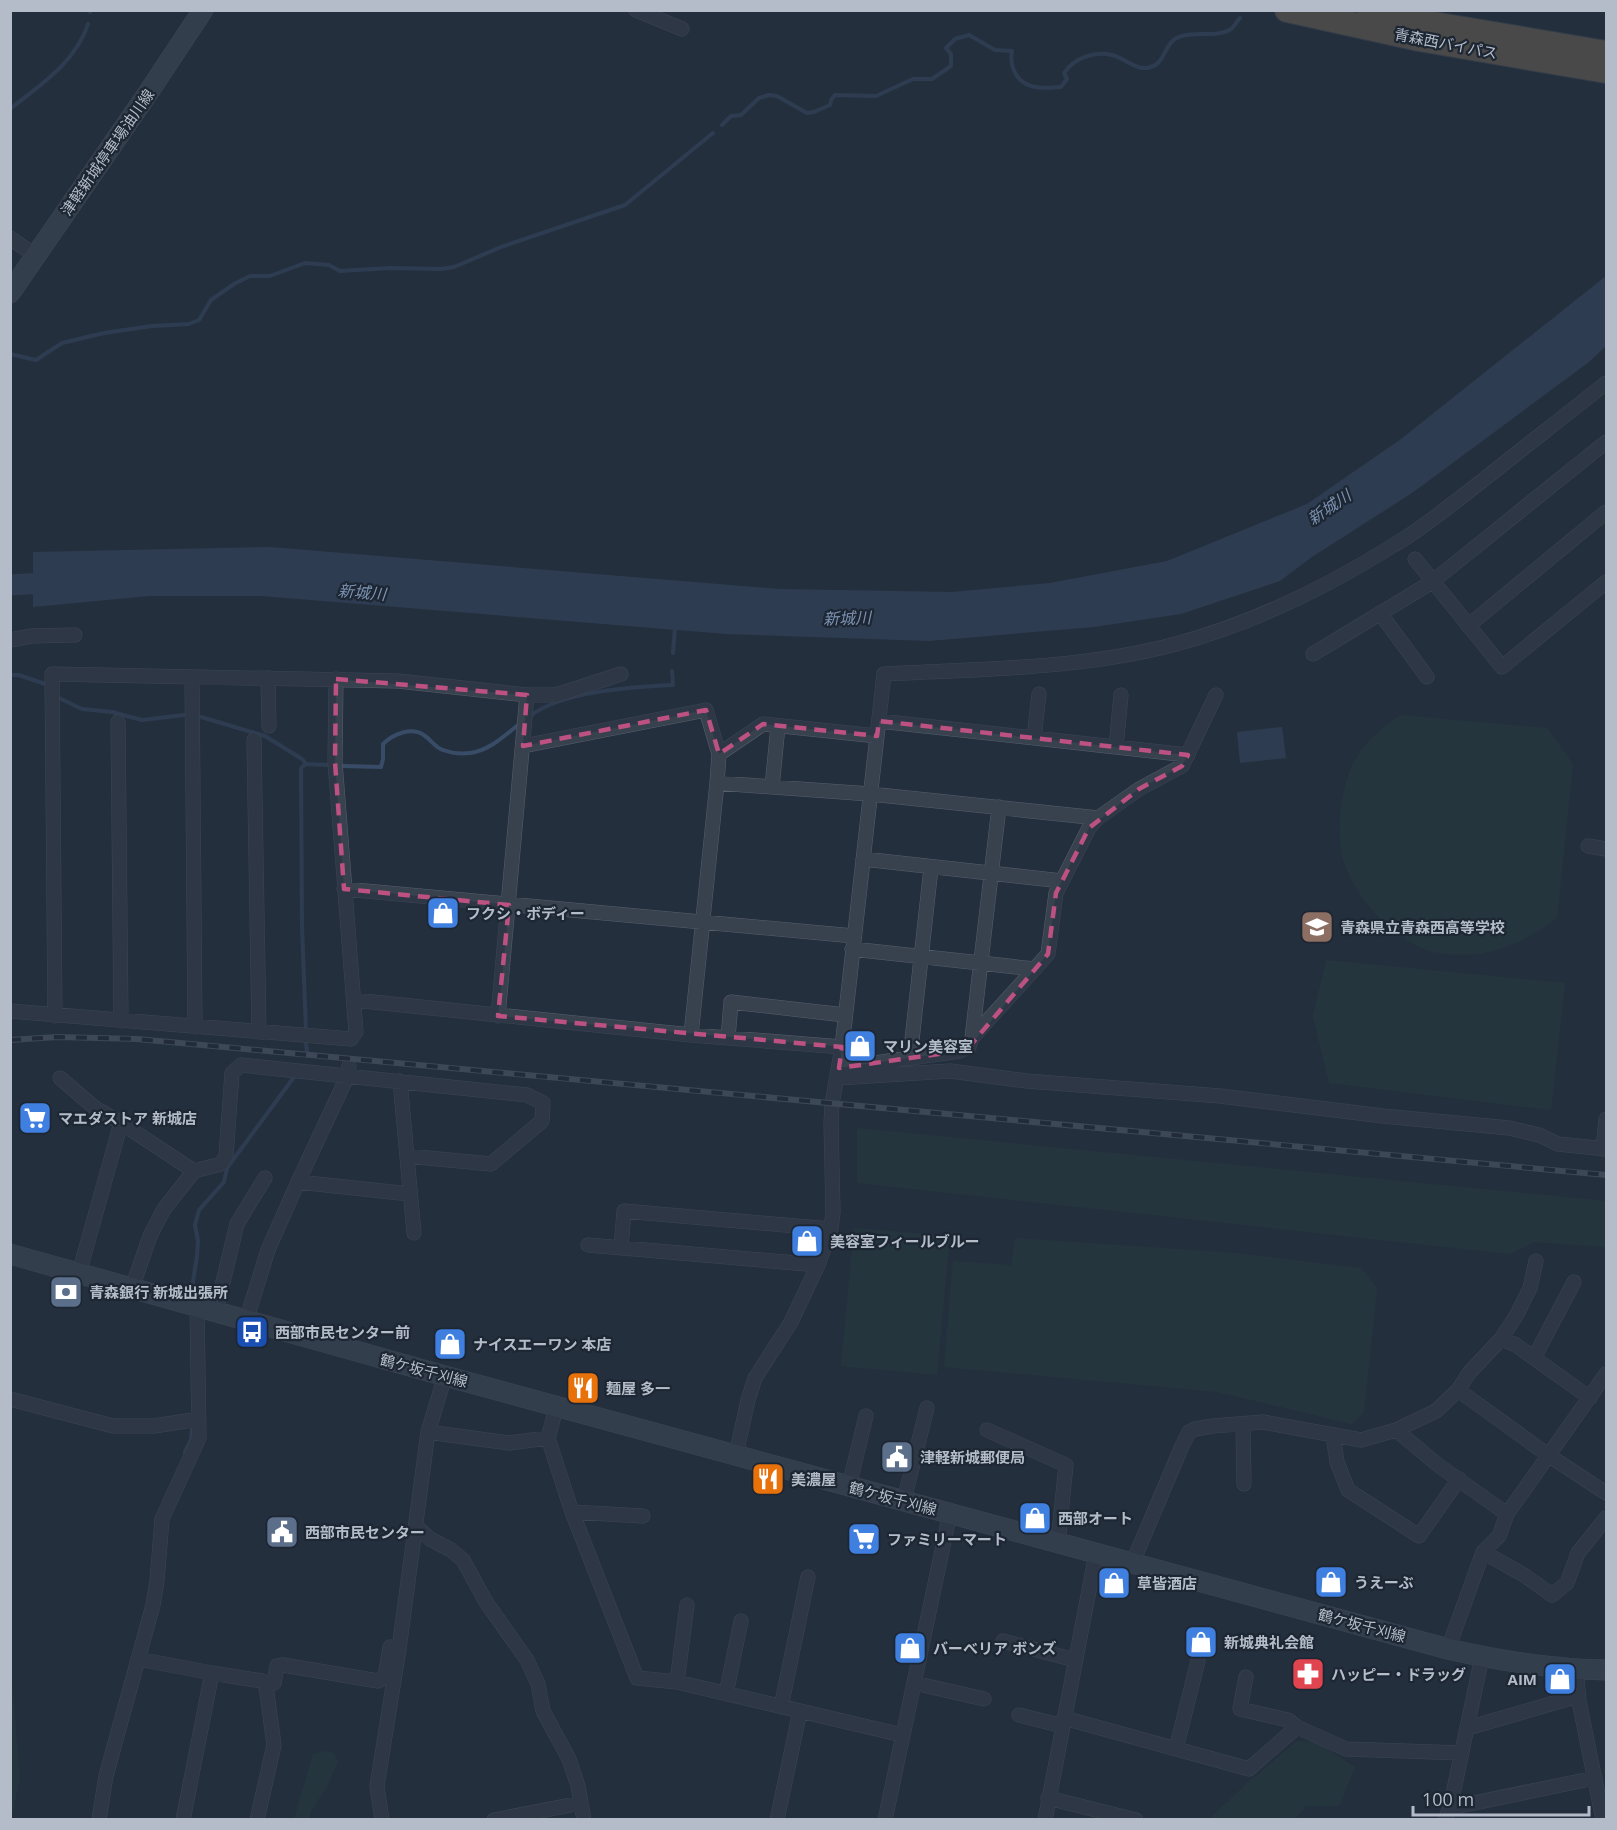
<svg xmlns="http://www.w3.org/2000/svg" width="1617" height="1830" font-family="'Open Sans','Noto Sans JP',sans-serif">
	<style>
		.green { fill: #263c3f }
		.water { fill: #394c67 }
		.lines { fill: none; stroke-linecap: round; stroke-linejoin: round }
		.stream { stroke: #394c67; stroke-width: 4 }
		.river { stroke: #394c67; stroke-width: 21 }
		.street-casing { stroke: #565f6c; stroke-width: 15 }
		.secondary-casing { stroke: #565f6c; stroke-width: 21 }
		.highway-casing { stroke: #434c59; stroke-width: 26 }
		.street { stroke: #38414e; stroke-width: 14 }
		.secondary { stroke: #465061; stroke-width: 20 }
		.highway { stroke: #746855; stroke-width: 24 }
		.rail-casing { stroke: #5a6575; stroke-width: 6 }
		.rail { stroke: #1d2633; stroke-width: 4; stroke-dasharray: 11; stroke-linecap: butt }
		.marked { fill: none; stroke: #bd5182; stroke-width: 4.5; stroke-dasharray: 12 8; stroke-linejoin: round }
		.labels { text-anchor: middle; dominant-baseline: central; stroke-width: 4.5; stroke-linejoin: round; paint-order: stroke }
		.street-label { font-size: 15px; fill: #b4bcc9; stroke: #1d2633 }
		.poi-label { font-size: 15px; font-weight: bold; fill: #b4bcc9; stroke: #1d2633; text-anchor: start }
		.water-label { font-size: 16px; font-style: italic; fill: #7c92b1; stroke: #1d2633 }
	</style>
	<rect width="100%" height="100%" fill="#242f3e"/>
	<!-- green -->
	<path class="green" d="M1400,715L1547,728L1573,764L1557,918C1521,945 1485,960 1439,953C1398,946 1356,900 1344,862C1335,835 1341,785 1355,760C1365,741 1383,728 1400,715Z
		M1326,960L1565,983L1551,1110L1329,1083L1313,1016Z
		M857,1128L1606,1201V1247L1534,1242L1510,1254L857,1183Z
		M854,1228L950,1236L937,1375L841,1366Z
		M1015,1238L1235,1253L1361,1268L1377,1288L1364,1412L1352,1424L1218,1392L944,1367L953,1261L1011,1265Z
		M12,1681L20,1778L11,1820L10,1682Z
		M1297,1741L1316,1742L1355,1767L1339,1806H1306L1295,1819L1208,1820L1244,1786Z
		M324,1751L334,1753L338,1762L326,1788L310,1813V1819H294L313,1754Z"/>
	<!-- water -->
	<path class="water" d="M1606,276V346L1589,362L1412,493L1312,557L1280,581L1181,614L1094,627L929,641L726,634L261,596H149L33,607V552L270,547L779,589L952,592L1050,583L1167,561L1307,504L1401,439Z
		M1282,727L1286,758L1240,763L1237,732Z"/>
	<g class="lines">
		<!-- stream -->
		<path class="stream" d="M90,12V10
			M10,109C40,85 76,62 88,24
			M722,125L731,116L741,115L759,98L769,95L777,96L807,113L814,112L830,105L831,100L835,95L876,96L913,79H932L951,66V54L946,48L955,39L969,35L995,50L1012,51C1009,68 1018,85 1036,87C1044,89 1053,87 1061,87L1067,79L1064,73C1074,58 1094,51 1112,55C1125,58 1137,72 1151,67C1167,62 1163,41 1182,36C1197,31 1217,38 1231,29C1234,27 1237,21 1240,18
			M10,354L36,360L62,343L104,333L152,326L189,324L199,320L211,300L234,284L250,276H270L305,263L329,265L340,271L391,268L441,269L454,267L501,247L625,205L713,133
			M673,653L675,627
			M10,675H19L45,684
			M59,698L82,709L112,712L142,720L184,715
			M530,716C563,691 632,687 673,685L672,671
			M201,717L265,736L302,759L306,764
			M342,766L381,767L383,759V744C393,734 412,726 425,736C431,740 436,748 443,750C451,753 462,754 470,753C490,751 507,733 522,722
			M306,1031L302,926L301,768L306,764L328,765
			M306,1043L307,1052
			M191,1294L197,1256L198,1241L195,1225L199,1210L224,1182L227,1168L294,1077
			M185,1452L191,1440L192,1428"/>
		<!-- river -->
		<path class="river" d="M10,585L61,582"/>
		<defs>
			<path id="street" d="M636,10L682,29
				M10,238L36,256
				M1415,559L1502,667L1606,582
				M1380,613L1427,677
				M1468,626L1606,512
				M10,640L32,636L75,635
				M1313,654L1432,582L1606,442
				M192,677L195,1027
				M268,678L269,726
				M879,721L1188,755
				M118,722L121,1021
				M1034,738L1039,694
				M254,740L259,1032
				M523,746L706,710L719,754
				M1116,747L1121,695
				M717,783L719,754L763,724L877,736
				M772,787L778,726
				M1588,846L1606,849
				M863,859L1062,881
				M344,889L854,936
				M852,949L1035,969
				M354,1000L691,1035L842,1047
				M10,1011L351,1039L356,1032L335,762L336,679
				M55,1016L52,674L398,681L527,695H556L621,674
				M498,1016L527,695
				M691,1035L717,783L870,794L1098,818
				M728,1038L731,1002L845,1015
				M972,1038L1048,954L1056,893L1089,828L1098,818L1139,789L1182,766L1216,695
				M910,1058L931,868
				M839,1068L960,1051L969,1047L972,1038L999,807
				M60,1078L95,1108L121,1123L194,1171
				M838,1078L950,1071L1027,1081L1220,1096L1383,1116L1509,1128L1539,1135L1558,1144L1606,1149
				M400,1081L414,1233
				M1603,1149L1606,1119
				M298,1182L410,1194
				M588,1245L818,1265
				M621,1248L624,1211L831,1229
				M79,1273L121,1123
				M132,1288L150,1236L164,1209L194,1171L221,1164L226,1156L232,1073L241,1065L527,1095L543,1103L542,1121L491,1164L407,1156
				M216,1311L237,1224L265,1178
				M246,1321L268,1250L298,1182L348,1075L349,1065
				M1501,1339L1516,1316L1530,1288L1536,1261
				M1534,1358L1574,1282
				M1458,1390L1548,1455L1606,1493
				M10,1399L113,1426H154L199,1419
				M557,1405L548,1438L572,1512L637,1678L677,1682L902,1735
				M1243,1424L1244,1484
				M987,1430L1066,1465L1058,1542
				M1396,1430L1438,1465L1507,1514
				M428,1432L509,1443L548,1438
				M1333,1435L1337,1462L1348,1490L1419,1536L1459,1479
				M736,1455L748,1400L755,1378L791,1322L818,1265L831,1229L833,1212L831,1123L832,1104L842,1047L884,674C982,669 1082,669 1176,644C1254,623 1327,587 1394,545C1425,527 1453,503 1482,481C1523,448 1565,416 1606,383
				M849,1486L866,1416
				M904,1500L927,1408
				M572,1512L643,1516
				M416,1526L430,1539L451,1550L463,1560L486,1602L527,1660L538,1684L543,1711L569,1759L578,1786L584,1820
				M1483,1552L1524,1575L1552,1595L1567,1583L1578,1553L1606,1518
				M1132,1564L1182,1446L1189,1432L1195,1429L1213,1426L1263,1422L1361,1440L1396,1430L1436,1411L1458,1390L1469,1373L1501,1339L1516,1345L1590,1398
				M1003,1641L1075,1660
				M1448,1649L1483,1552L1499,1536L1507,1514L1606,1374
				M138,1659L212,1673L262,1681L266,1686
				M1576,1669L1579,1701L1603,1820
				M1246,1677L1240,1709L1288,1720L1297,1727L1346,1749L1462,1753
				M677,1682L687,1605
				M914,1683L984,1699
				M726,1694L741,1621
				M781,1707L808,1577
				M1019,1715L1063,1726
				M1064,1718L1249,1769L1297,1727
				M1468,1728L1578,1696
				M1176,1749L1198,1661
				M1048,1798L1136,1820
				M1450,1808L1595,1778
				M99,1820L106,1776L153,1605L157,1581L162,1519L199,1438L197,1306
				M183,1820L212,1673
				M257,1820L274,1745L266,1686L274,1683L277,1666L283,1665L378,1681L385,1677L390,1647L399,1649
				M382,1820L377,1786L399,1649L428,1432L445,1376
				M494,1820L581,1803
				M777,1820L800,1711
				M885,1820L950,1513
				M1045,1820L1096,1554
				M1445,1820L1450,1808L1482,1657"/>
			<path id="secondary" d="M10,293L148,93L203,10
				M10,1254L445,1376L1448,1649C1500,1661 1553,1669 1606,1670"/>
			<path id="highway" d="M1287,10L1419,39L1606,71
				M1369,10L1422,22L1606,53"/>
		</defs>
		<!-- street casing -->
		<use href="#street" class="street-casing"/>
		<!-- secondary casing -->
		<use href="#secondary" class="secondary-casing"/>
		<!-- highway casing -->
		<use href="#highway" class="highway-casing"/>
		<!-- street -->
		<use href="#street" class="street"/>
		<!-- secondary -->
		<use href="#secondary" class="secondary"/>
		<!-- highway -->
		<use href="#highway" class="highway"/>
		<defs>
			<path id="rail" d="M10,1040L57,1037L137,1039L1606,1175"/>
		</defs>
		<!-- rail casing -->
		<use href="#rail" class="rail-casing"/>
		<!-- rail -->
		<use href="#rail" class="rail"/>
	</g>
	<!-- marked area -->
	<path d="M0 0H1617V1830H0ZM336,679L527,695L523,746L706,710L719,754L763,724L877,736L879,721L1188,755L1182,766L1139,789L1089,828L1056,893L1048,954L969,1047L960,1051L839,1068L842,1047L498,1016L509,905L344,889L335,762Z" fill="#242f3e" fill-opacity=".55" fill-rule="evenodd"/>
	<path class="marked" d="M336,679L527,695L523,746L706,710L719,754L763,724L877,736L879,721L1188,755L1182,766L1139,789L1089,828L1056,893L1048,954L969,1047L960,1051L839,1068L842,1047L498,1016L509,905L344,889L335,762Z"/>
	<!-- icons -->
	<defs>
		<symbol id="shop-square" viewBox="-11 -11 22 22"><rect x="-9" y="-9" width="18" height="18" rx="4" fill="#3f7fe0" stroke="#1d2633"/><path d="M-5-2.5h2.3a2.7 3.5 0 0 1 5.4 0H5L5.5 6h-11ZM-1.5-2.5h3a1.5 2.3 0 0 0-3 0Z" fill="#fff"/></symbol>
		<symbol id="school-square" viewBox="-11 -11 22 22"><rect x="-9" y="-9" width="18" height="18" rx="4" fill="#8d6e63" stroke="#1d2633"/><path d="M0-5L7-2L0 1L-7-2ZM-4 1L0 2.5L4 1V4Q0 6-4 4Z" fill="#fff"/></symbol>
		<symbol id="supermarket-square" viewBox="-11 -11 22 22"><rect x="-9" y="-9" width="18" height="18" rx="4" fill="#3f7fe0" stroke="#1d2633"/><path d="M-6-5.5h2.5l.6 2H6L4.5 2H-2.5L-4.4-4H-6ZM-1.5 3.2a1.3 1.3 0 1 0 .1 0ZM3 3.2a1.3 1.3 0 1 0 .1 0Z" fill="#fff"/></symbol>
		<symbol id="bank-square" viewBox="-11 -11 22 22"><rect x="-9" y="-9" width="18" height="18" rx="4" fill="#5c6f8a" stroke="#1d2633"/><path d="M-6-4H6V4H-6ZM0-2.3a2.3 2.3 0 1 0 0 4.6a2.3 2.3 0 1 0 0-4.6Z" fill="#fff"/></symbol>
		<symbol id="bus-square" viewBox="-11 -11 22 22"><rect x="-9" y="-9" width="18" height="18" rx="4" fill="#1a4fb4" stroke="#1d2633"/><path d="M-5-6H5V4H4V6H2V4H-2V6H-4V4H-5ZM-3.5-4V0h7V-4ZM-3.5 1.2v1.5H-2V1.2ZM2 1.2v1.5H3.5V1.2Z" fill="#fff"/></symbol>
		<symbol id="restaurant-square" viewBox="-11 -11 22 22"><rect x="-9" y="-9" width="18" height="18" rx="4" fill="#e8710a" stroke="#1d2633"/><path d="M-5-6h1v4h1v-4h1v4h1v-4h1v5L-1.5 .5V6h-2V.5L-5-1ZM5-6V6H3V1.5H1.5Q1.5-4 5-6Z" fill="#fff"/></symbol>
		<symbol id="civic-square" viewBox="-11 -11 22 22"><rect x="-9" y="-9" width="18" height="18" rx="4" fill="#5c6f8a" stroke="#1d2633"/><path d="M-.6-6.5H3V-4.5H.6V-3L4-1V1h2V6H-6V1h2V-1L-.6-3ZM-1.2 2.5V6h2.4V2.5Z" fill="#fff"/></symbol>
		<symbol id="pharmacy-square" viewBox="-11 -11 22 22"><rect x="-9" y="-9" width="18" height="18" rx="4" fill="#e0444e" stroke="#1d2633"/><path d="M-2-6h4v4h4v4h-4v4h-4v-4h-4v-4h4Z" fill="#fff"/></symbol>
	</defs>
	<g fill-rule="evenodd">
		<use href="#shop-square" x="424" y="894" width="38" height="38"/>
		<use href="#school-square" x="1298" y="908" width="38" height="38"/>
		<use href="#shop-square" x="841" y="1027" width="38" height="38"/>
		<use href="#supermarket-square" x="16" y="1099" width="38" height="38"/>
		<use href="#shop-square" x="788" y="1222" width="38" height="38"/>
		<use href="#bank-square" x="47" y="1273" width="38" height="38"/>
		<use href="#bus-square" x="233" y="1313" width="38" height="38"/>
		<use href="#shop-square" x="431" y="1325" width="38" height="38"/>
		<use href="#restaurant-square" x="564" y="1369" width="38" height="38"/>
		<use href="#civic-square" x="878" y="1438" width="38" height="38"/>
		<use href="#restaurant-square" x="749" y="1460" width="38" height="38"/>
		<use href="#shop-square" x="1016" y="1499" width="38" height="38"/>
		<use href="#civic-square" x="263" y="1513" width="38" height="38"/>
		<use href="#supermarket-square" x="845" y="1520" width="38" height="38"/>
		<use href="#shop-square" x="1312" y="1563" width="38" height="38"/>
		<use href="#shop-square" x="1095" y="1564" width="38" height="38"/>
		<use href="#shop-square" x="1182" y="1623" width="38" height="38"/>
		<use href="#shop-square" x="891" y="1629" width="38" height="38"/>
		<use href="#pharmacy-square" x="1289" y="1655" width="38" height="38"/>
		<use href="#shop-square" x="1541" y="1660" width="38" height="38"/>
	</g>
	<g class="labels">
		<!-- street labels -->
		<g class="street-label">
			<text transform="translate(1446 43) rotate(11)">青森西バイパス</text>
			<text transform="translate(107 152) rotate(-55)">津軽新城停車場油川線</text>
			<text transform="translate(424 1370) rotate(15)">鶴ケ坂千刈線</text>
			<text transform="translate(893 1498) rotate(15)">鶴ケ坂千刈線</text>
			<text transform="translate(1362 1625) rotate(15)">鶴ケ坂千刈線</text>
		</g>
		<!-- poi labels -->
		<g class="poi-label">
			<text x="466" y="913">フクシ・ボディー</text>
			<text x="1340" y="927">青森県立青森西高等学校</text>
			<text x="883" y="1046">マリン美容室</text>
			<text x="58" y="1118">マエダストア 新城店</text>
			<text x="830" y="1241">美容室フィールブルー</text>
			<text x="89" y="1292">青森銀行 新城出張所</text>
			<text x="275" y="1332">西部市民センター前</text>
			<text x="473" y="1344">ナイスエーワン 本店</text>
			<text x="606" y="1388">麺屋 多一</text>
			<text x="920" y="1457">津軽新城郵便局</text>
			<text x="791" y="1479">美濃屋</text>
			<text x="1058" y="1518">西部オート</text>
			<text x="305" y="1532">西部市民センター</text>
			<text x="887" y="1539">ファミリーマート</text>
			<text x="1354" y="1582">うえーぶ</text>
			<text x="1137" y="1583">草皆酒店</text>
			<text x="1224" y="1642">新城典礼会館</text>
			<text x="933" y="1648">バーべリア ボンズ</text>
			<text x="1331" y="1674">ハッピー・ドラッグ</text>
			<text x="1537" y="1679" text-anchor="end">AIM</text>
		</g>
		<!-- water labels -->
		<g class="water-label">
			<text transform="translate(1329 507) rotate(-34)">新城川</text>
			<text transform="translate(362 592) rotate(5)">新城川</text>
			<text transform="translate(847 618) rotate(-2)">新城川</text>
		</g>
	</g>
	<!-- border -->
	<rect width="1617" height="1830" fill="none" stroke="#b4bcc9" stroke-width="24"/>
	<!-- scale -->
	<path d="M1413 1806v9h176v-9" fill="none" stroke="#b4bcc9" stroke-width="3"/>
	<text x="1422" y="1806" font-size="18" fill="#b4bcc9" stroke="#1d2633" stroke-width="4.5" paint-order="stroke">100 m</text>
</svg>
